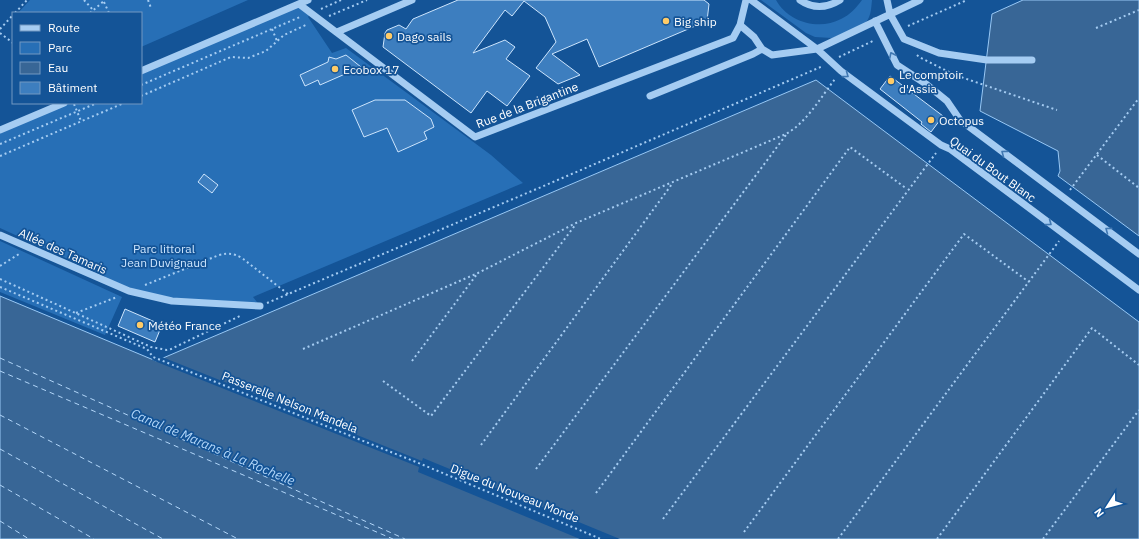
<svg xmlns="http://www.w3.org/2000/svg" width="1139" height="539" font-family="'IBM Plex Sans',sans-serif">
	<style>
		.green { fill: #276fb6 }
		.water { fill: #386696; stroke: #98c8f5 }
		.pier { fill: #145497 }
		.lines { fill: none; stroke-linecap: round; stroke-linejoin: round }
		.ferry { stroke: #b2d6f9; stroke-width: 1; stroke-dasharray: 5 4; stroke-linecap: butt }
		.building { fill: #3d7ebf; stroke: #cde5fd }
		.path { stroke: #a5ccf2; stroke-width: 2; stroke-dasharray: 2 3; stroke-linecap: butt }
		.minor { stroke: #a5ccf2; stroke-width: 7 }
		.oneway { stroke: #4078b2 }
		.poi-dot { fill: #ffcb67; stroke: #145497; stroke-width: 1.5 }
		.labels { text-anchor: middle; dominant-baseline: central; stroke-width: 3.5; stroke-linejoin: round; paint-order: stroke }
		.poi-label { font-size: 12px; fill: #fff; stroke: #145497; text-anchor: start }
		.street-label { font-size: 12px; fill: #fff; stroke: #145497 }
		.park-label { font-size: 12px; fill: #cde5fd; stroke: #145497 }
		.water-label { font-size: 13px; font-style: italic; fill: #b2d6f9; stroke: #145497 }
	</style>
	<rect width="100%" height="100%" fill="#145497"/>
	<!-- green -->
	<path class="green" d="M30,0H248L141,47V13H18Z
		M761,0H776C788,22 819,31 841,19C850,15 856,8 862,0H872C871,10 871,19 863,25L832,38L815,37L806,33Z
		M299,4L311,13L308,17L332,53L346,48L491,155L523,183L253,297L260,306L172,301L104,281L105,276L0,228V130L64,103H141V71Z
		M0,241L122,297L105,335L0,292Z"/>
	<!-- water -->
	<path class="water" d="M1023,0H1139V236L1058,176L1060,171L1058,151L980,111L992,14Z
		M816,80L1139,322V539H0V296L156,361Z"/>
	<!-- pier -->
	<path class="pier" d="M162,357L422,461L423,458L620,539H580L418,472L419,467L152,360L153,358L156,359Z"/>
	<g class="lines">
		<!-- ferry -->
		<path class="ferry" d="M0,358L405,539
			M0,371L393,539
			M0,415L238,539
			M0,449L163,539
			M0,485L94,539
			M0,521L29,539"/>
	</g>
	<!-- building -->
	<path class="building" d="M458,0H704L709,4L707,21L599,67L587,39L552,54L580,75L558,84L536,68L556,42L545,17L524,1L512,16L505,10L473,53L505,40L515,47L506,59L530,76L507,106L487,91L471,113L383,47L385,33L387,30L399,25L406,29L413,19Z
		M346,55L361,67L320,85L318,80L305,86L300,75L328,62L329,57L336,59Z
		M890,76L943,116L931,132L921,124L922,122L880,89Z
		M375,100H405L431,119L434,127L424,132L427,139L398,152L387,128L364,137L352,110Z
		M204,174L218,185L212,193L198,182Z
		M125,309L162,325L155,342L118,326Z"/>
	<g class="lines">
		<!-- path -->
		<path class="path" d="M84,0L93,10
			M148,0L151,8
			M104,2L109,13
			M321,9L341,0
			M15,13L27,0
			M90,13L105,0
			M329,16L367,0
			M908,26L967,0
			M1096,28L1139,10
			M0,29L13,15
			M272,29L277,41
			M0,33L13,43
			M917,55L919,57L955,75L1057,110
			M839,57L875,40
			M141,85L300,17
			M141,96L231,57L248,58L266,51L284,35L308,24
			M74,104L81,121
			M0,144L97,103
			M1097,155L1139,188
			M0,156L124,103
			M1070,190L1139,98
			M0,266L19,254
			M0,279L151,347L167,350L171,349L242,315
			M145,285L219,255C228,253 233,253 242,258L288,294
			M0,287L147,349L153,357L421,464L601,539
			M267,303L546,185L823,66
			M76,313L117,297
			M303,349L478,273L576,223L786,134C807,122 821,97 835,79
			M412,361L477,274
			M383,381L431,416L576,224
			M481,445L672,184
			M536,469L786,135
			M596,493L850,147L907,189
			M663,519L936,153
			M744,532L964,234L1029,282
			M838,539L1059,241
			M937,539L1092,328L1139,365
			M1043,539L1139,410"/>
		<!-- minor -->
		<path class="minor" d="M751,0L817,49L841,71L941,145L950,149L1139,290
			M800,0C813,9 827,8 840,0
			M887,0L890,14L904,39L939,53L987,60H1032
			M299,4L475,137L733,38L740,25L746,0
			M875,21L897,65L926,84L947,101L960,120L1139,254
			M740,25L754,37L762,49L772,55L817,49L920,0
			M337,32L412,0
			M141,71L308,0
			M650,96L753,54L762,49
			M0,130L64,103
			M0,235L129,291L172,301L260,306"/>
	</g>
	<!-- one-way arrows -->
	<defs><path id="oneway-chevron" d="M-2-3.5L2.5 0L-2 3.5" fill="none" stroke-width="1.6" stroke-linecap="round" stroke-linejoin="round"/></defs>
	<g class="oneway">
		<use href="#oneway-chevron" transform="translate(892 55) rotate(-116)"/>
		<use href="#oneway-chevron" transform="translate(846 75) rotate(36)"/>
		<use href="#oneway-chevron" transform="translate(1004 153) rotate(-143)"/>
		<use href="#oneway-chevron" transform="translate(1049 223) rotate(37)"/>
		<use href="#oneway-chevron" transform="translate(1108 230) rotate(-143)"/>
	</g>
	<!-- markers -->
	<g class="poi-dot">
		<circle cx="666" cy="21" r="4"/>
		<circle cx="389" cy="36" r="4"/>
		<circle cx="335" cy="69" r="4"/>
		<circle cx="891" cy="81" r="4"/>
		<circle cx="931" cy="120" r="4"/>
		<circle cx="140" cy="325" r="4"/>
	</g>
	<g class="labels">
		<!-- poi labels -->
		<g class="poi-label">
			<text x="674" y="21">Big ship</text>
			<text x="397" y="36">Dago sails</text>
			<text x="343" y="69">Ecobox 17</text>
			<text x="899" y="74">Le comptoir<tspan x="899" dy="14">d'Assia</tspan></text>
			<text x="939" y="120">Octopus</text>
			<text x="148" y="325">Météo France</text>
		</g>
		<!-- street labels -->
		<g class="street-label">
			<text transform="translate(527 105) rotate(-21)">Rue de la Brigantine</text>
			<text transform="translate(993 169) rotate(36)">Quai du Bout Blanc</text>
			<text transform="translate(63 251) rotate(24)">Allée des Tamaris</text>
			<text transform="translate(290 402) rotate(22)">Passerelle Nelson Mandela</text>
			<text transform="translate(515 493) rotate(22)">Digue du Nouveau Monde</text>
		</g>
		<!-- park labels -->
		<g class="park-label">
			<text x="164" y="248">Parc littoral<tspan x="164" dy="14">Jean Duvignaud</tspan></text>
		</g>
		<!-- water labels -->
		<g class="water-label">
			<text transform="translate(213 447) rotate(23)">Canal de Marans à La Rochelle</text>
		</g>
	</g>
	<!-- legend -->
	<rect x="12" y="12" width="130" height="92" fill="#145497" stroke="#7298c1"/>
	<rect x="20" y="25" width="20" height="6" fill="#a5ccf2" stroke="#7298c1"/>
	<text x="48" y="32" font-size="12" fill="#ffffff">Route</text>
	<rect x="20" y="42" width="20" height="12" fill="#276fb6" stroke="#7298c1"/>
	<text x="48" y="52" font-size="12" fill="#ffffff">Parc</text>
	<rect x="20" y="62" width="20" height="12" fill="#386696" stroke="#7298c1"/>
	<text x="48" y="72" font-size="12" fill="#ffffff">Eau</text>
	<rect x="20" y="82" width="20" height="12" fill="#3d7ebf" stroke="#7298c1"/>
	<text x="48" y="92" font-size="12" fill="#ffffff">Bâtiment</text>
	<!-- north arrow -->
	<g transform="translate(1107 507) rotate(234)" stroke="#145497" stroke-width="3" paint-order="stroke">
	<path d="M0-3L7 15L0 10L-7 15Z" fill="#ffffff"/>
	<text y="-6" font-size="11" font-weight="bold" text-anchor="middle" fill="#ffffff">N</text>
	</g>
</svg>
